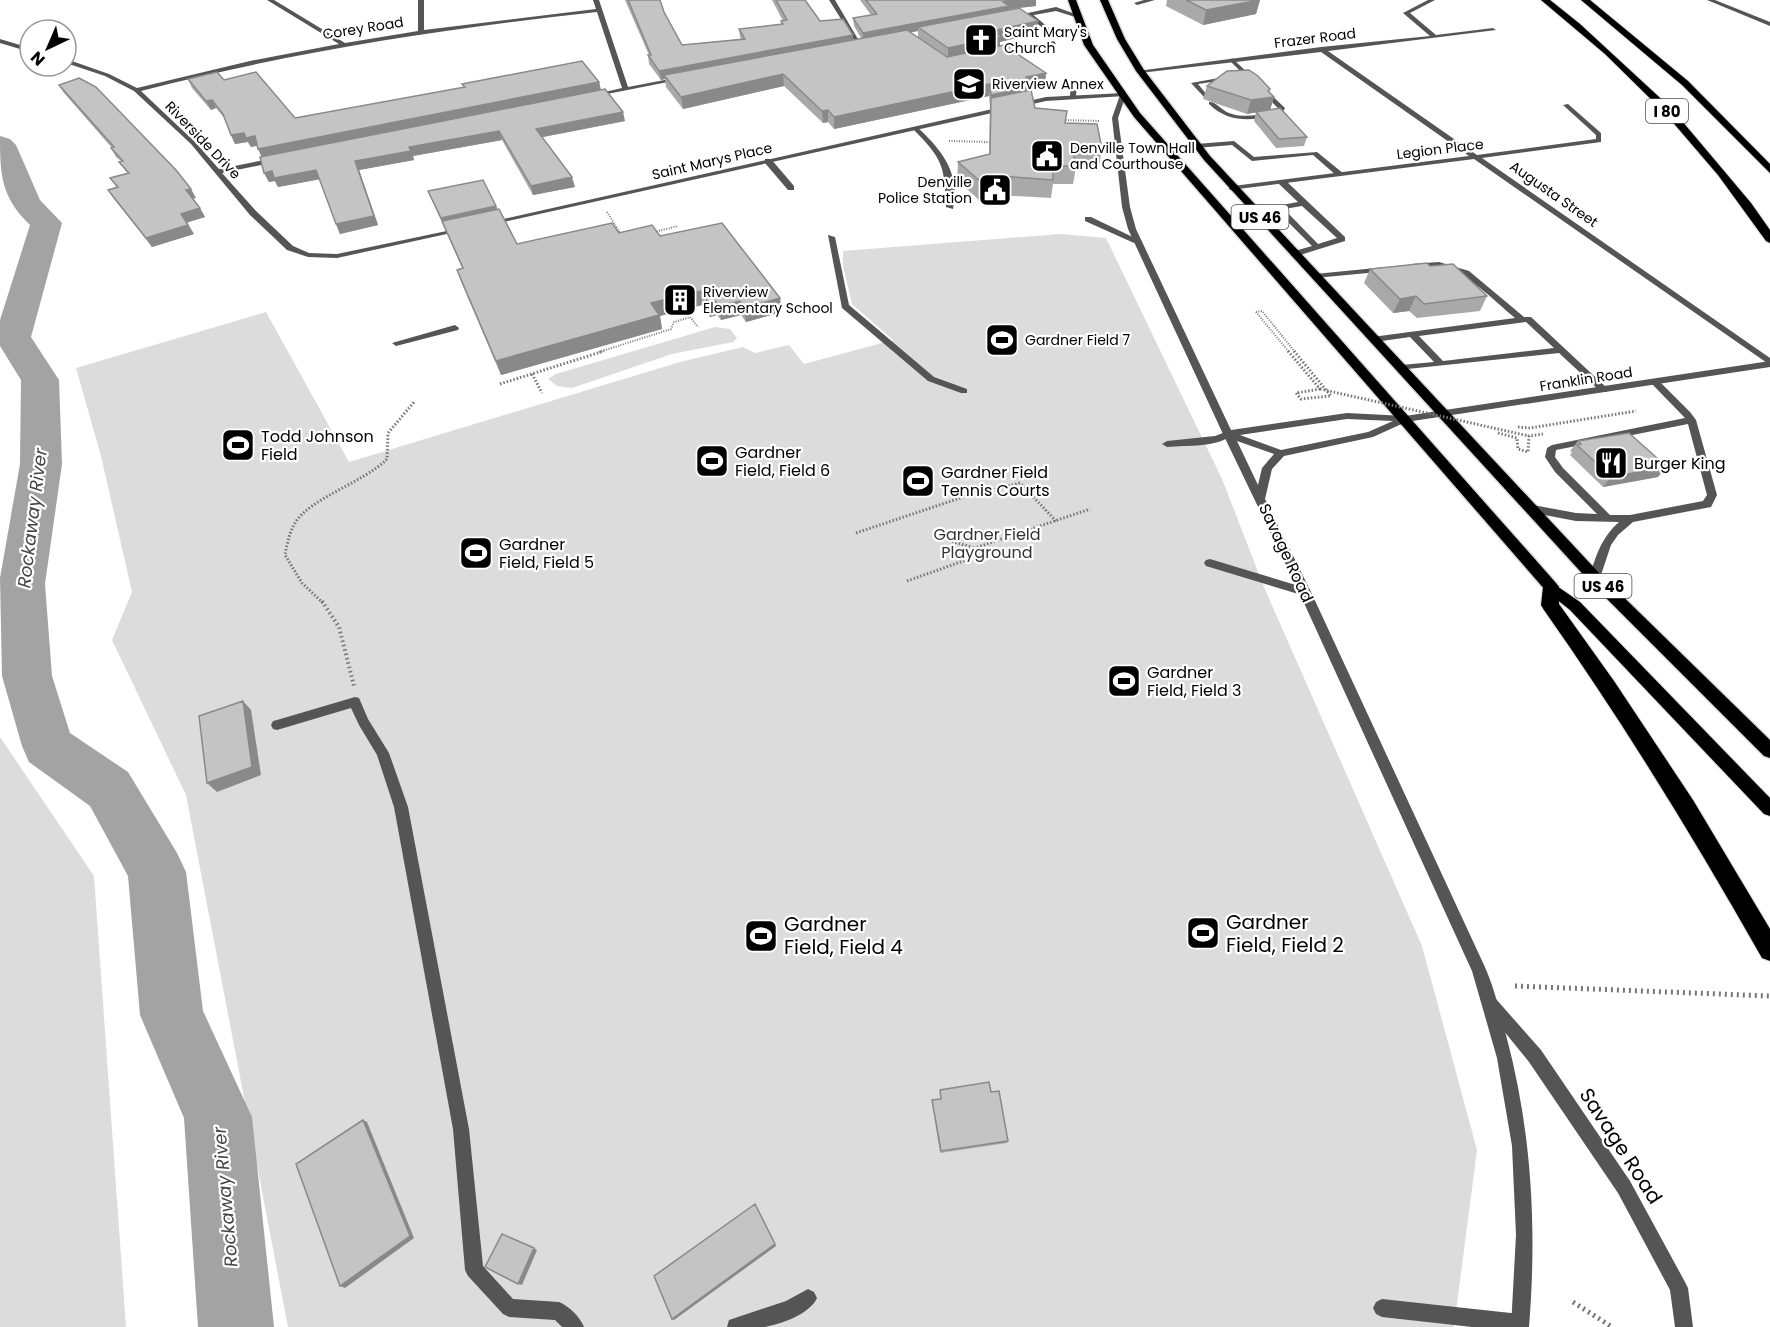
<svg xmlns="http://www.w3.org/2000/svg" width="1770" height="1327" font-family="Poppins,sans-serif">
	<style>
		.green { fill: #dcdcdc }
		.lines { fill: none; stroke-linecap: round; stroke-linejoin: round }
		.river { fill: #a3a3a3; fill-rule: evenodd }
		.primary-casing { stroke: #dbdbdb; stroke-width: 2 }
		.trunk-casing { stroke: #dbdbdb; stroke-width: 3 }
		.motorway-casing { stroke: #dbdbdb; stroke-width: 2 }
		.path-far3 { stroke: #777; stroke-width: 2; stroke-dasharray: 1 1.5; stroke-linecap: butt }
		.path-far2 { stroke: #777; stroke-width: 3; stroke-dasharray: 1.5 2; stroke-linecap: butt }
		.path-far1 { stroke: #777; stroke-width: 4; stroke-dasharray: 1.5 3; stroke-linecap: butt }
		.path { stroke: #777; stroke-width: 5; stroke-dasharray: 2 4; stroke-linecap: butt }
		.service { fill: #555; fill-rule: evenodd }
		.minor { fill: #555; fill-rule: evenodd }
		.tertiary { fill: #555; fill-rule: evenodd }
		.primary { fill: #000; fill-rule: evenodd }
		.trunk { fill: #000; fill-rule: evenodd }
		.motorway { fill: #000; fill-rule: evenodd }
		.path-bridge { stroke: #777; stroke-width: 3; stroke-dasharray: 1.5 2; stroke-linecap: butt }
		.wall { fill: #a9a9a9; fill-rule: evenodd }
		.shaded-wall { fill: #898989 }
		.building { fill: #c4c4c4; stroke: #898989; stroke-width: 1.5 }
		.labels { text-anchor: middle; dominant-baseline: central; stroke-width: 4.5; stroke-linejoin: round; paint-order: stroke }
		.far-street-label { font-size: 14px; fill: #000; stroke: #fff }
		.far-poi-label { font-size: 14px; fill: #000; stroke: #fff; text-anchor: start }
		.shield { fill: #fff; stroke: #4c4c4c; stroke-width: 1.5 }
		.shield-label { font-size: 15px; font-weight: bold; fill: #000 }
		.poi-label { font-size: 16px; fill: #000; stroke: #fff; text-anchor: start }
		.park-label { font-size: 16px; fill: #333; stroke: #fff }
		.street-label { font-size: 16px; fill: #000; stroke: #fff }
		.water-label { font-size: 18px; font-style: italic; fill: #444; stroke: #fff }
		.near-poi-label { font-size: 20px; fill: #000; stroke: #fff; text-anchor: start }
		.near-street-label { font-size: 20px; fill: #000; stroke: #fff }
	</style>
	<rect width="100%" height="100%" fill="#fff"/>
	<!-- green -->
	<path class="green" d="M1061,234L1106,238L1222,479L1264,587L1422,946L1477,1150L1454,1327H288L186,795L112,640L132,592L101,456L76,368L266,312L349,462L680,362L743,347L755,353L789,345L804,364L893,340L852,304L843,266V251Z
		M715,327L730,329L737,338L733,342L672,354L572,388L557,386L548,379L556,374Z
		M0,737L94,876L126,1327H0Z"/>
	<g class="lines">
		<!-- river -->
		<path class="river" d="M0,136L10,139L16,145L40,200L62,223L31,337L59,380L62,464L45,584L52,676L70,733L128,772L177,853L186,872L203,1011L252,1117L274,1327H198L184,1118L140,1015L128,876L90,806L29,762L22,746L2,676L0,578L20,464L21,380L0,346V320L30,225C1,197 0,175 0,136Z"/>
		<defs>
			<path id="primary" d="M1551,582L1580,602L1770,798V816L1764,814L1570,610L1546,591L1544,587L1546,583Z"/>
			<path id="trunk" d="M1068,0H1076L1093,45L1140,113L1556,583L1559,587L1556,591H1546L1134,117L1084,45Z
				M1100,0H1108L1125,39L1144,70L1210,156L1600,574L1770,740V758L1764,756L1590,582L1204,160L1136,71L1117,39Z"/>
			<path id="motorway" d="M1541,0H1550L1580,24L1671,108L1751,203L1770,230V243L1766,241L1718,175L1664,112L1605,54Z
				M1581,0H1590L1688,81L1770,164V173L1682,85Z
				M1551,581L1559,587V604L1614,681L1693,800L1770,929V961L1762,958C1694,838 1623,722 1544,610L1541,605L1543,587Z"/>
		</defs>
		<!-- primary casing -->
		<use href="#primary" class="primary-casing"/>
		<!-- trunk casing -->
		<use href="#trunk" class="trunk-casing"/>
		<!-- motorway casing -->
		<use href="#motorway" class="motorway-casing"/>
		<!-- path-far3 -->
		<path class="path-far3" d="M1063,120L1100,121
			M949,141L990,142
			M607,212L622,236
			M654,232L678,226
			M1256,312L1262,311L1295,352
			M1256,312L1289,352
			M599,352L671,329L674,322L690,317L698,327"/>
		<!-- path-far2 -->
		<path class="path-far2" d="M1288,351L1320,389
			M1294,351L1331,396
			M532,374L542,393
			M500,384L604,351
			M1320,389L1296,393L1301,399L1330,396
			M1518,427L1530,428L1636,411
			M1498,433L1517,438L1518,449L1528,452L1529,436L1543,434
			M856,533L987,489L989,491L1020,483L1056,521
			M945,534L950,541L975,548
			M907,581L969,559L975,548L1090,509
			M323,603L302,583L285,555C287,545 289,533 295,523C310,498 363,483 387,459L388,433L415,401"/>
		<!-- path-far1 -->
		<path class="path-far1" d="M322,601L339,627L354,686"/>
		<!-- path -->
		<path class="path" d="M1515,986L1770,996
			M1573,1302L1612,1327"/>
		<!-- service -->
		<path class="service" d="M1144,0H1155L1137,5L1134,3Z
			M1027,13H1031L1049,28V30H1045L1027,15Z
			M1054,41L1056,44L1002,56L999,54Z
			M1232,58L1285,108L1282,114C1256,120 1230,125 1209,104V102C1217,102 1221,110 1229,113C1244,119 1263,114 1278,111L1279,109L1230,61Z
			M1230,76L1232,77V79L1198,84L1207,95L1204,97L1191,83Z
			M1074,82L1077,84L1076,96L1073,98L1070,96L1071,84Z
			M913,127H917C941,149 961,173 953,209L946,207C945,166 942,158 913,129Z
			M1234,141L1254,157L1317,152L1344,174L1337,176L1313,155L1252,161L1232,145L1196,148L1193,146L1196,144Z
			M765,159H771L794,186V190H788L765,163Z
			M1279,180H1285L1345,237V241L1297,256H1291V252L1312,246L1276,210L1255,213L1251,211L1298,202L1279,184ZM1302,206L1337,238L1318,244L1284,209Z
			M1085,217H1091L1141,241L1134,243L1085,221Z
			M828,235L835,237L849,305L934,377L967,389V393H961L928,381L842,308Z
			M1439,262L1469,271L1524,317H1531L1607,388V392H1601L1559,353L1398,370L1396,368L1401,365L1434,362L1410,337L1375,342L1372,341V337L1515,318C1492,299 1470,274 1440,267C1430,265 1417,272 1408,266L1412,264ZM1526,322L1554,348L1443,361L1419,336Z
			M1386,267L1390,269L1389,271L1315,278L1311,276L1315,274Z
			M455,325L459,328L458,330L396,346L392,343Z
			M1655,379L1658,380L1690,412L1696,420L1717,495L1711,507L1633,522L1618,535L1611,545L1599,581H1591L1589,578C1596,556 1601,538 1619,522L1576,521L1529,512L1528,509L1529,506L1533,505L1576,513L1597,514L1555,472L1545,457L1547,448L1552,445L1685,418L1652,384V380ZM1688,424L1707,495L1703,501L1630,515H1610L1563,468L1555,457L1556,450Z
			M1228,431L1233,434C1218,448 1187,445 1167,447L1162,444L1167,441L1215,436Z
			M1210,559L1309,589L1311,592L1305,596L1206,566L1204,563L1206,560Z
			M355,697L359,698L368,719L389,753L408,807L469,1129L483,1266L513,1299L559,1302C569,1306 580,1317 584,1327H562L555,1320L509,1317L503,1314L468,1276L465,1270L453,1129L394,807L377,755L359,725L351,708L277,730L273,729L271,725L273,721L277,720Z
			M1491,996L1496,999L1541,1050L1630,1181L1685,1282L1688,1288L1693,1327H1675L1670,1290L1618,1193L1529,1062L1486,1009L1483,1004L1486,999Z
			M808,1289L814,1292L817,1298C810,1314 781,1324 765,1327C753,1327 739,1327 727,1327L729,1320L786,1301Z
			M1382,1299L1520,1314L1527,1316L1529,1323L1528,1327H1472L1382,1317L1376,1314L1373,1308L1376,1302Z"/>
		<!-- minor -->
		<path class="minor" d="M267,0H274L345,43L418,31V0H424V30L596,9L593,0H599L628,87L680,77L683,79L592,97V95L622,88L597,12C443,29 291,52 141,91L195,142L219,169L280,157V161L222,173L256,211L293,246L309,253L337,254L461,228L465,230L337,258L308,257L287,250L250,215L191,144L134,91L105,76L66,63V59L109,74L137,88L250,61L339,44Z
			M829,0H835L862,46H858Z
			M1428,0H1435L1410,13L1436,35L1493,28L1496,30L1328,51L1477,155L1596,139V135L1563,105L1568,104L1601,133V142L1482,158L1770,358V365L1474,159L1230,190L1229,188L1233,186L1469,156L1321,52L1140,73L1137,71L1321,47L1430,36L1403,13Z
			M1707,0H1715L1770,22V26Z
			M1056,7L1078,15L1075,17L1056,11L1012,19L1009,17Z
			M0,39L30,48V52L0,43Z
			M1123,93L1126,95L1125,96L1046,101L490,225L486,223L1046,97Z"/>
		<!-- tertiary -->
		<path class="tertiary" d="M1123,93L1126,95L1118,118L1130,207L1136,229L1231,430L1347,413L1405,416L1770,361V367L1406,422L1373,437L1284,456L1272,469L1265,499L1311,592L1484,965C1494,987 1500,1012 1506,1035C1532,1132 1537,1228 1529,1327H1511L1516,1235L1512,1146L1497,1058L1472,971L1299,592L1223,434L1128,229L1122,207L1112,118L1120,95ZM1347,419L1393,421L1368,432L1281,450L1240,435ZM1237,441L1274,454L1262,468L1258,485Z"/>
		<!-- primary -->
		<use href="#primary" class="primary"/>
		<!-- trunk -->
		<use href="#trunk" class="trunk"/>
		<!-- motorway -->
		<use href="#motorway" class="motorway"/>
		<!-- path-bridge -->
		<path class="path-bridge" d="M1320,389L1529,436"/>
	</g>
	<!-- wall -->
	<path class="wall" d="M625,0H660L664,12L682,45L741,39L740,37L739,29L781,24V21H783L772,0H805L820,21L853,35V40L861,38L854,26L853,18L871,15L860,0H1036V6L1009,9V10L1038,21L1036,33L1000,42V46L1020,56L1046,73L1045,85L1028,89V90L1035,108L1065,123L1102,149L1099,167H1076L1073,184H1053L1051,198L998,195L979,200L957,180L958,162L989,155L990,107L989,96L834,129L828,122L823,123L784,86L683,109L666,87L665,79L661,80L649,64L648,55H649ZM918,31V37L911,32Z
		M1167,0H1260L1256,14L1203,25L1166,6Z
		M188,79L224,80L295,118L463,88L462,84L599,82L601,90L625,121L542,137L575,187L533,195L502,140L413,156L414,160L359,170L378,225L340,234L336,224L320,179L278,187L275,181L269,182L264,173L262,157L257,146L251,147L248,142L235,144L231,135L225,119L216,108L211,110L192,88Z
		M59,85L196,198H193L205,217L187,222L194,234L152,247L114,199L108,190L117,188L110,178L127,173L119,162L121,161L116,157L111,148H112L64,93Z
		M1207,86L1269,92L1274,97L1270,110L1307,137L1304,146L1276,148L1254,121L1256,112L1247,114L1203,99Z
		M428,191L496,206L517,244L619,233L660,236L782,312L746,322L741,315L721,320L717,315L710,317L702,305L660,316L662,329L501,375L462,284L457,270L462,268Z
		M1430,266L1487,296L1480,311L1417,318L1409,311L1393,313L1364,283L1370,269Z
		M1578,441L1658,477L1603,487L1570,455L1572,452L1570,451Z
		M940,1090L991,1092L1008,1141L1007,1143L940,1153L932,1102V1100L940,1099Z"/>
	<!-- shaded-wall -->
	<path class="shaded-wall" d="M1018,0H1036V6L1009,9L1008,14L918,27V31L863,42V33L1003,2Z
		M1260,0L1256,14L1203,25L1206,10Z
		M1038,21L1036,33L1000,42V50L948,61V48L992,31Z
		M853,35V43L664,75L665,79L661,80L659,71Z
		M1046,73L1045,85L1028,89L1027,99L991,98L990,107L991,95L1026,77Z
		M783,74L784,86L683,109L681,97Z
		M599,82L601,91L262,158L258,149Z
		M990,84L989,96L834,129V117Z
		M1270,89L1268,98L1274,97L1270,110L1247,114L1251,100Z
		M212,100L216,108L211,110L206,101Z
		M828,110V122L823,123L822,111Z
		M623,112L625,121L538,138L536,129Z
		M499,131L502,140L413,156L414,160L359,170L378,225L340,234L336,224L355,161L409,147Z
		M244,133L255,136L259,145L251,147L248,142L235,144L231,135Z
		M316,170L321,179L278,187L275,181L269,182L264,173L272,171Z
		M1000,176L998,195L979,200L981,182Z
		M572,177L575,187L533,195L531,186Z
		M191,189L196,198L191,199L186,190Z
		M496,206L499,215L444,227L441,218Z
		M200,208L205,217L186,223L181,214Z
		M188,225L194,234L152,247L146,238Z
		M700,291L702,305L660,316L662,329L501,375L496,361L651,303Z
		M1416,296L1409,311L1393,313L1400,299Z
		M780,298L782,312L746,322L744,308Z
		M715,301L717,315L710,317L708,302Z
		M740,301L741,315L721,320L719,306Z
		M1667,467L1658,477L1603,487L1611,477Z
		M243,701L251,710L261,775L217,792L207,783Z
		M363,1120L367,1122L414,1238L345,1288L340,1286Z
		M755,1204L776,1246L674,1320L672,1319Z
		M534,1248L537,1250L522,1285L518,1284Z"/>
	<!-- building -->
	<path class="building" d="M628,0H660L664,12L682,45L745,39L739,29L783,24L781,21L787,20L776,0H805L820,21L843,19L853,35L659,71L648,55H651Z
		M866,0H1018L1003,2L1009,6L863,33L853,18L877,14Z
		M1186,0H1260L1206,10Z
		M1019,8L1038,21L992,31L1001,37L948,48L918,27Z
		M907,30L947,57L1009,44L1020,52L1016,53L1046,73L1026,77L1028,87L991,95L990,84L834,117L828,110L822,111L783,74L681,97L664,75Z
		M582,61L599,82L258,149L255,136L246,138L244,133L231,135L223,114L212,100L206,101L188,79L217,72L224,80L256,72L295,118L465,87L462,84Z
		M1249,70L1258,76L1270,89L1268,91L1274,97L1251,100L1207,86L1227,71Z
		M79,78L96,87L176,170L191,189L186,190L200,208L181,214L188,225L146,238L108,190L118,187L110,178L129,173L119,162L123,161L111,148L114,147L59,85Z
		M605,89L623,112L536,129L572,177L531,186L499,131L409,147L411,151L355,161L374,216L336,224L316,170L274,178L272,171L264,173L260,157Z
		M1031,90L1035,108L1067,111L1065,123L1097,124L1102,149H1072L1076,166H1053V180L1000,176L981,182L958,162L990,154L991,98Z
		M1280,108L1307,137L1279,139L1256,112Z
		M483,180L496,206L441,218L428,191Z
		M499,209L517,244L612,223L619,233L652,225L660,236L722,223L780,298L744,308L740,301L719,306L715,301L708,302L700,291L651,303L659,315L496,361L457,270L463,268L442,221Z
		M1427,263L1430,266L1453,264L1487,296L1424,304L1416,296L1400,299L1370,269Z
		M1629,433L1667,467L1611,477L1577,445L1581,444L1578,441Z
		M243,701L252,767L207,783L199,716Z
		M989,1082L991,1092L999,1091L1008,1141L941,1151L932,1100L941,1099L940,1090Z
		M363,1120L410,1236L340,1286L296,1164Z
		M755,1204L775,1244L672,1319L654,1276Z
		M502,1234L534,1248L518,1284L485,1267Z"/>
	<!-- icons -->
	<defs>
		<symbol id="church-square" viewBox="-11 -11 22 22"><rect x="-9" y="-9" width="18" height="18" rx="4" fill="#000" stroke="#fff"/><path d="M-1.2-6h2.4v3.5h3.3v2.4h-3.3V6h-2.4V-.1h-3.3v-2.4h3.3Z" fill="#fff"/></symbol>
		<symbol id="school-square" viewBox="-11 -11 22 22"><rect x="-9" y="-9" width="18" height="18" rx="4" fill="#000" stroke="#fff"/><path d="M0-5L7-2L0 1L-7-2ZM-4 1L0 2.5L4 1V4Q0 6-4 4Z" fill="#fff"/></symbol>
		<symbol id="civic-square" viewBox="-11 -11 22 22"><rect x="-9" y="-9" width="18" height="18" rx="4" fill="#000" stroke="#fff"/><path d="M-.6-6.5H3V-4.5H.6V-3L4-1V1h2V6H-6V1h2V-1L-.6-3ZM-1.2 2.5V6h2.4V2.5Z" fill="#fff"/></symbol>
		<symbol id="building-square" viewBox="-11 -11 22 22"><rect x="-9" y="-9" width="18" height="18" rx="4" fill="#000" stroke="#fff"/><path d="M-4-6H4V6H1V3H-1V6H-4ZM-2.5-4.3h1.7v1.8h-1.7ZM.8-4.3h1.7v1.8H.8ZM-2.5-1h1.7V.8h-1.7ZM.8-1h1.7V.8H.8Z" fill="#fff"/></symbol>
		<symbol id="stadium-square" viewBox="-11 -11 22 22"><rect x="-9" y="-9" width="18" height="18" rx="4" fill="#000" stroke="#fff"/><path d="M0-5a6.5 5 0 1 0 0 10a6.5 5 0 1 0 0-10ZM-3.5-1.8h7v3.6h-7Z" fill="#fff"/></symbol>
		<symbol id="restaurant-square" viewBox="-11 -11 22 22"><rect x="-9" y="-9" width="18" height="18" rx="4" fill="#000" stroke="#fff"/><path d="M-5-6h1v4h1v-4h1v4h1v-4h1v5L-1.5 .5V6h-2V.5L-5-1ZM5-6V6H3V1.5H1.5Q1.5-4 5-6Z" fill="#fff"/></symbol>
	</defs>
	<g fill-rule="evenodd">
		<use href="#church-square" x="962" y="21" width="38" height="38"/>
		<use href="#school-square" x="950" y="65" width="38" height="38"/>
		<use href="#civic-square" x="1028" y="137" width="38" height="38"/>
		<use href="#civic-square" x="976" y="171" width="38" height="38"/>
		<use href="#building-square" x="661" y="281" width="38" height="38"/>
		<use href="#stadium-square" x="983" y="321" width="38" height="38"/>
		<use href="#stadium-square" x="219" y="426" width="38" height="38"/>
		<use href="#stadium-square" x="693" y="442" width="38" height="38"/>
		<use href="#restaurant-square" x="1592" y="444" width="38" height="38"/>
		<use href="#stadium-square" x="899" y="462" width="38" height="38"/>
		<use href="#stadium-square" x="457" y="534" width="38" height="38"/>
		<use href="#stadium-square" x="1105" y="662" width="38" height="38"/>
		<use href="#stadium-square" x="1184" y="914" width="38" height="38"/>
		<use href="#stadium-square" x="742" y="917" width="38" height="38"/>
	</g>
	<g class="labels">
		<!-- far-street labels -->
		<g class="far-street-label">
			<text transform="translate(363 28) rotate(-9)">Corey Road</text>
			<text transform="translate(1315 38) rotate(-7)">Frazer Road</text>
			<text transform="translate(203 140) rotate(46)">Riverside Drive</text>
			<text transform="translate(1440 149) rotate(-7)">Legion Place</text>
			<text transform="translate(712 161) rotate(-13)">Saint Marys Place</text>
			<text transform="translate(1554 194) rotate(35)">Augusta Street</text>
			<text transform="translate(1586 379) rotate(-9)">Franklin Road</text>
		</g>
		<!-- far-poi labels -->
		<g class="far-poi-label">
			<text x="1004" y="32">Saint Mary's<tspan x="1004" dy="16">Church</tspan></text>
			<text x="992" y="84">Riverview Annex</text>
			<text x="1070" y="148">Denville Town Hall<tspan x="1070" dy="16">and Courthouse</tspan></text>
			<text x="972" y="182" text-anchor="end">Denville<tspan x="972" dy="16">Police Station</tspan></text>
			<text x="703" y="292">Riverview<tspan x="703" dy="16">Elementary School</tspan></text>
			<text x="1025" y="340">Gardner Field 7</text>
		</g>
		<!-- shield labels -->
		<g class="shield">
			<rect x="1646" y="99" width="42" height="24" rx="4.5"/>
			<rect x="1231.5" y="205" width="57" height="24" rx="4.5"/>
			<rect x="1574.5" y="574" width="57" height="24" rx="4.5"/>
		</g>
		<g class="shield-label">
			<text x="1667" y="111">I 80</text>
			<text x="1260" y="217">US 46</text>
			<text x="1603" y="586">US 46</text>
		</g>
		<!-- poi labels -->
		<g class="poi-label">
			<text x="261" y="436">Todd Johnson<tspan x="261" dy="18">Field</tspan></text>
			<text x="735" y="452">Gardner<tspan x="735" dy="18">Field, Field 6</tspan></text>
			<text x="1634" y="463">Burger King</text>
			<text x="941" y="472">Gardner Field<tspan x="941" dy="18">Tennis Courts</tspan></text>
			<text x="499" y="544">Gardner<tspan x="499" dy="18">Field, Field 5</tspan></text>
			<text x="1147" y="672">Gardner<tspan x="1147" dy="18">Field, Field 3</tspan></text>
		</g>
		<!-- park labels -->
		<g class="park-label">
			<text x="987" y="534">Gardner Field<tspan x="987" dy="18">Playground</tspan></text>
		</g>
		<!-- street labels -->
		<g class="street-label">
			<text transform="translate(1286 553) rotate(65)">Savage Road</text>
		</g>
		<!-- water labels -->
		<g class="water-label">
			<text transform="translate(32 518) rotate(-83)">Rockaway River</text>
			<text transform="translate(225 1197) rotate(-95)">Rockaway River</text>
		</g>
		<!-- near-poi labels -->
		<g class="near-poi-label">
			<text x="1226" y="922">Gardner<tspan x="1226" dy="23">Field, Field 2</tspan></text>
			<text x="784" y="924">Gardner<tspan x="784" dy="23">Field, Field 4</tspan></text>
		</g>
		<!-- near-street labels -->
		<g class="near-street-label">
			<text transform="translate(1621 1146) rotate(57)">Savage Road</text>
		</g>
	</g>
	<!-- north arrow -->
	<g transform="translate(48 48) rotate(224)"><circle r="28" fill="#ffffff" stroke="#999999" stroke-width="1.5"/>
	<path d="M0-4.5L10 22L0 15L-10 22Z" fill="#000000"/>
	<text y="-9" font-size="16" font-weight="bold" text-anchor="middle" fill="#000000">N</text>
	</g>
</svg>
